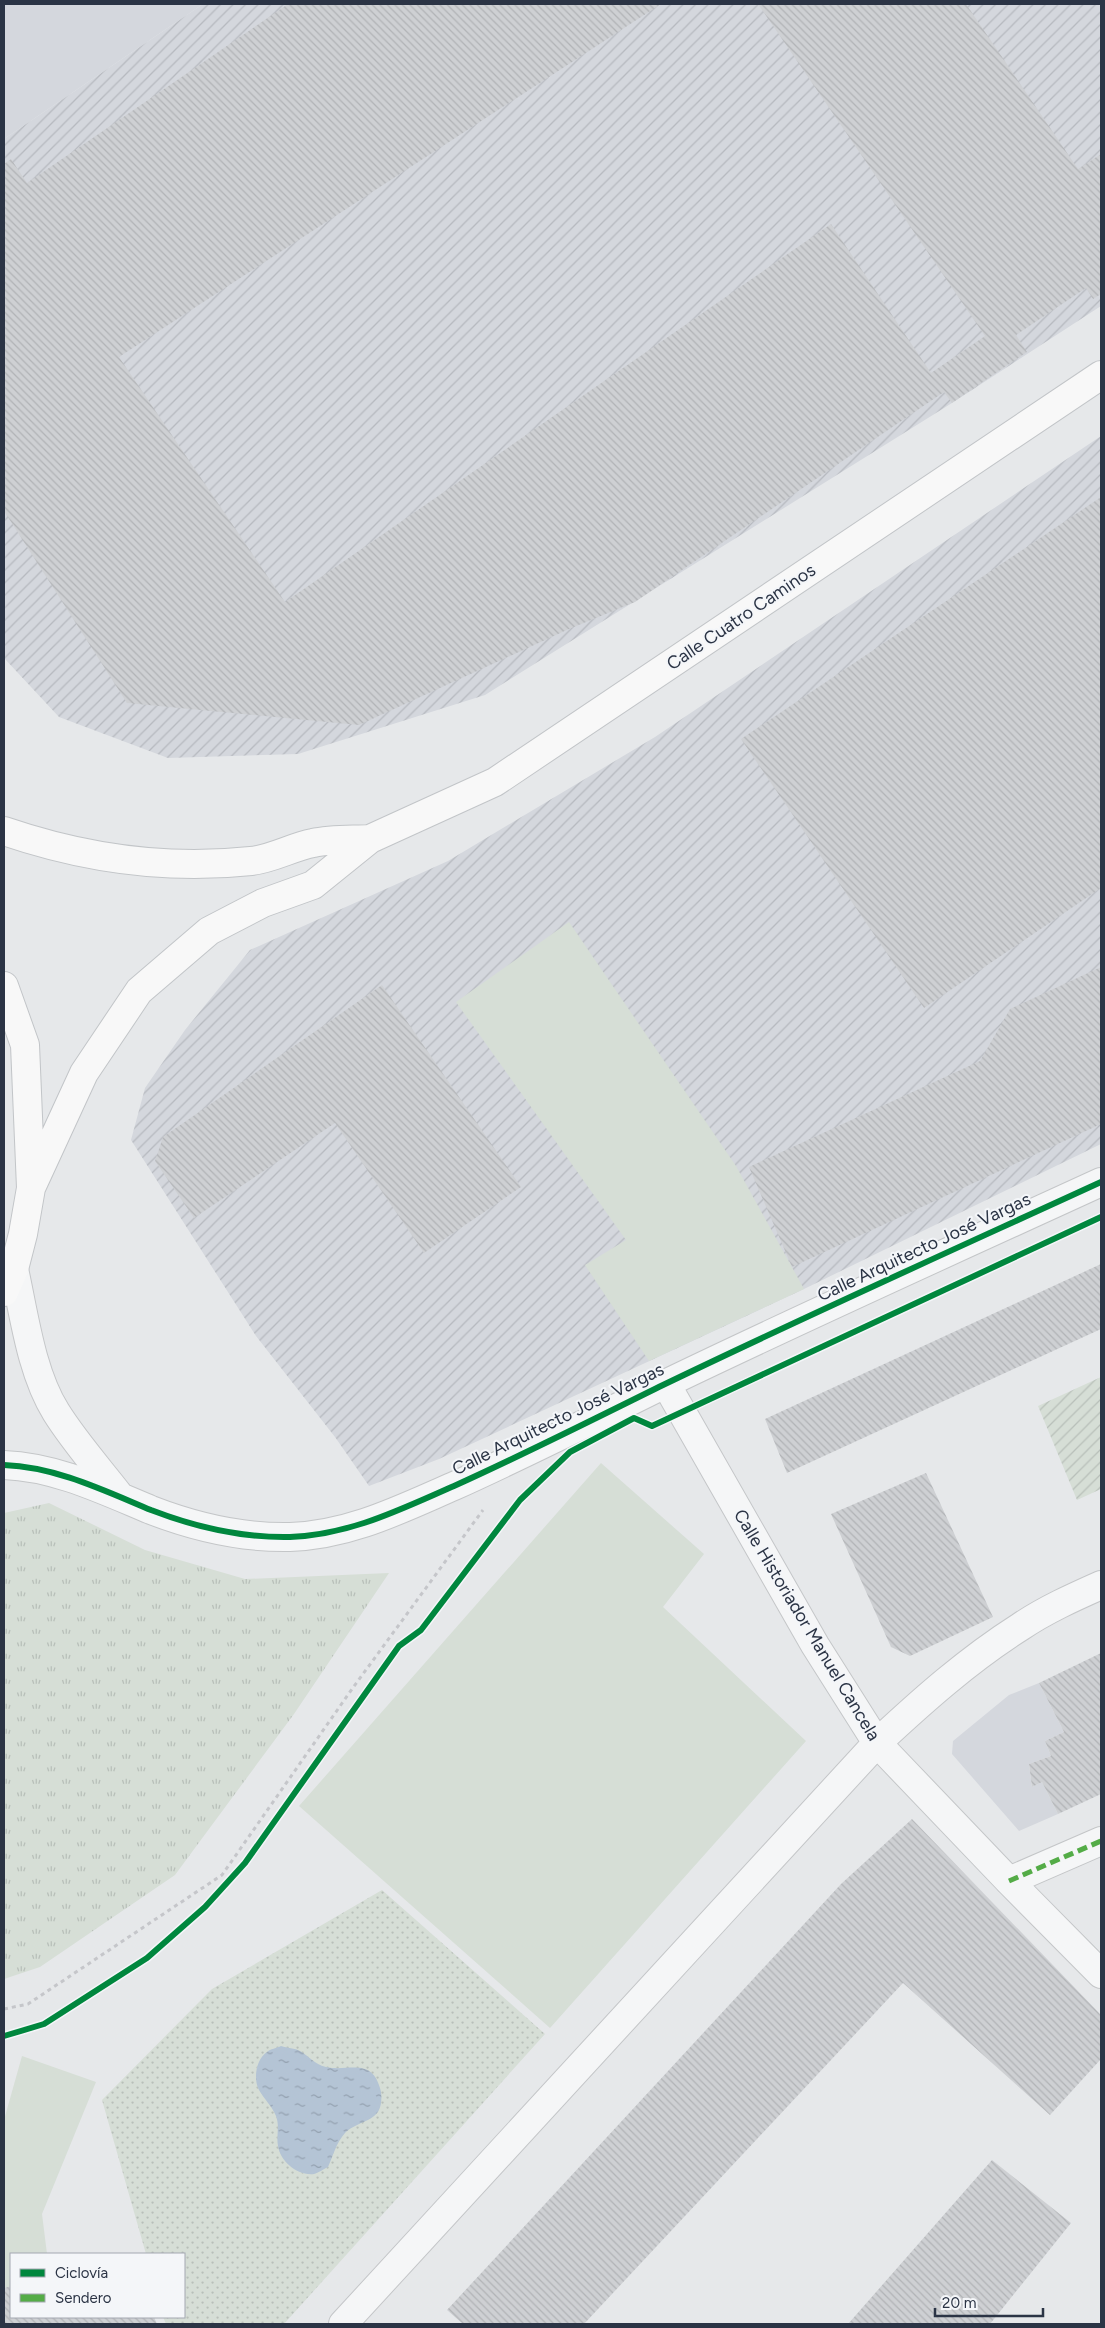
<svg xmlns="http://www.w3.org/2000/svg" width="1105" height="2328" font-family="Figtree,sans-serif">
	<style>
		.built { fill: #d4d7dd }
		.industrial { fill: url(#industrial-furrows) }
		.grass { fill: url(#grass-dots) }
		.park { fill: url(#park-tufts) }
		.garden { fill: url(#garden-furrows) }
		.pitch { fill: #d6ded6 }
		.water { fill: url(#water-ripples) }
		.building { fill: url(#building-back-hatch) }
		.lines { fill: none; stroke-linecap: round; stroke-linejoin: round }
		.minor-casing { stroke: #c4c6c8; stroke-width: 30 }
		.major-casing { stroke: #c2c5c8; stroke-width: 30 }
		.path { stroke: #c5c6ca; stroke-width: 3; stroke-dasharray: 4 4; stroke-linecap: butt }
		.minor { stroke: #f5f6f7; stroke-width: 28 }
		.major { stroke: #f8f8f8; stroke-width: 28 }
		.quiet { stroke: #54ac47; stroke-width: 5; stroke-dasharray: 10 5; stroke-linecap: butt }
		.cycleway-casing { stroke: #f4f6f9; stroke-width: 9 }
		.cycleway { stroke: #00873e; stroke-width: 6 }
		.labels { text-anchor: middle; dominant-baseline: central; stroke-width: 4; stroke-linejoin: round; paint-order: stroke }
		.street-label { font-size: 18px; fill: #2b3445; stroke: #f4f6f9 }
	</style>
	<defs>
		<pattern id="industrial-furrows" width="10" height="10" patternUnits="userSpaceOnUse" patternTransform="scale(1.25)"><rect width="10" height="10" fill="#d4d7dd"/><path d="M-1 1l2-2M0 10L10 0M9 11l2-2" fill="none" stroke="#b6b9bf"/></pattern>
		<pattern id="grass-dots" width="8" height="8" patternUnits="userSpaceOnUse" patternTransform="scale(1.25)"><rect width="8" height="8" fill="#d6ded6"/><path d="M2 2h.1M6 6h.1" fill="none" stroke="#b8bfb9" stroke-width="1.8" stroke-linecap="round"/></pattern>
		<pattern id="park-tufts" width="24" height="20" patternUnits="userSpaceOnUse" patternTransform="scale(1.25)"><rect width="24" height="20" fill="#d6ded6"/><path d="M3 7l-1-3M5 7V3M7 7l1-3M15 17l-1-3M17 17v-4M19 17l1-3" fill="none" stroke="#b8bfb9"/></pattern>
		<pattern id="garden-furrows" width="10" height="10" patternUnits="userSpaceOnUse" patternTransform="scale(1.25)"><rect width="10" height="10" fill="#d6ded6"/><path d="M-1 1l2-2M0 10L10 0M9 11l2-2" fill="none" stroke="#b8bfb9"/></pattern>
		<pattern id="water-ripples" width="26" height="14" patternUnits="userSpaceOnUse" patternTransform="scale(1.25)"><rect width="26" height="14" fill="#b4c4d5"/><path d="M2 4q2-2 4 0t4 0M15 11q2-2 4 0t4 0" fill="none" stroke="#93a0af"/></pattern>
		<pattern id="building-back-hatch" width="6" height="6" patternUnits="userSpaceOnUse" patternTransform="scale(1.25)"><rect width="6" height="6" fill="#ced0d3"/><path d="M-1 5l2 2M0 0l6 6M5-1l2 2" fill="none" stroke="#b1b3b6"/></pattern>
	</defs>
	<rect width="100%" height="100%" fill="#e6e8ea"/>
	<!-- built -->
	<path class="built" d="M4,4H203L4,139Z
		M1039,1683L1064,1732L1045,1741L1051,1756L1029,1764L1032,1787L1042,1782L1058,1814L1019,1831L952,1754L953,1741L1009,1695Z"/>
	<!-- industrial -->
	<path class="industrial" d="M203,4H1101V306L952,403L485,695L298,754L168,758L59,717L4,658V139Z
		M1101,436V1144L804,1289L439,1459L369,1486L335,1437L256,1336L131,1140L145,1088L185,1030L250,950L448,861L655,737Z"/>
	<!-- grass -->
	<path class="grass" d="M382,1890L545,2034L284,2324H166L163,2317H184V2254H146L102,2100L212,1989Z"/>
	<!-- park -->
	<path class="park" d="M49,1503L145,1550L245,1579L389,1573L294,1714L175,1875L40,1967L4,1979V1513Z"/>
	<!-- garden -->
	<path class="garden" d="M1101,1377V1489L1077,1500L1038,1406Z"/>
	<!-- pitch -->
	<path class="pitch" d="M569,922L736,1166L804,1289L649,1361L585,1265L626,1240L456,1002Z
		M601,1463L704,1554L663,1607L806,1741L550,2028L299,1806Z
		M22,2056L96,2082L42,2214L47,2254H11V2286L4,2288V2120Z"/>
	<!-- water -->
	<path class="water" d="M281,2046C287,2048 295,2048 300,2051C309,2056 314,2064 326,2067C348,2072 371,2057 380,2088C382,2094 382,2104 379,2110C373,2122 354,2123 345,2133C336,2143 333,2156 328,2167C324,2169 318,2173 314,2174C297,2176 280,2161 278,2146C276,2135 280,2127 276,2116C272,2106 264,2099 259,2090C253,2079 256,2059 267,2052C270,2049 277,2048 281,2046Z"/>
	<!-- building -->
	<path class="building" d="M288,4H661L119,357L285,602L831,224L931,373L985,336L758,4H966L1078,169L1101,154V294L1093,299L1086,288L1016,335L1027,352L952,403L944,392L635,602L569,629L359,725L127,703L4,511V164L11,159L27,183Z
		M1101,497V888L924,1008L741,739Z
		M1101,967V1124L792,1267L749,1167L980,1061L1010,1009Z
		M382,985L521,1187L424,1253L335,1123L194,1218L155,1161L163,1137Z
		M1101,1264V1329L787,1473L765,1419Z
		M926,1473L993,1617L910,1656L891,1647L831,1514Z
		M1101,1653V1794L1058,1814L1042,1782L1032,1787L1029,1764L1051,1756L1045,1741L1064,1732L1039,1683Z
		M912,1819L1101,2015V2059L1050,2115L903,1983L584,2324H463L447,2310L841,1884Z
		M992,2160L1071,2223L990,2324H848Z
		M11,2286V2317H154L157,2324H4V2288Z"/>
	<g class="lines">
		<defs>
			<path id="minor" d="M14,1269C24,1314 31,1372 56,1412C74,1441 98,1468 119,1495
				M666,1384L815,1645L877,1743L1009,1881L1101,1974
				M4,1465C56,1467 103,1490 151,1510C195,1527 243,1538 290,1537C350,1535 401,1509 454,1486C525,1454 594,1419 663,1385C808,1315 955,1249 1101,1182
				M1009,1881L1101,1841
				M343,2324L877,1743C922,1701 968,1660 1020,1627C1045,1610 1074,1597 1101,1585"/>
			<path id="major" d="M4,831C83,858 168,870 251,861C272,859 292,847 313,843C331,839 351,840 370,839
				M4,986L25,1045L31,1188L23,1234L14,1269L4,1292
				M31,1188L84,1073L139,991L209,931L263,903L313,885L370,839L495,782L1101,375"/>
		</defs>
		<!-- minor casing -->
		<use href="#minor" class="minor-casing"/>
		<!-- major casing -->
		<use href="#major" class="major-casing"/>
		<!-- path -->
		<path class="path" d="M4,2009L28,2004L222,1875L352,1689L483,1510"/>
		<!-- minor -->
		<use href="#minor" class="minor"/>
		<!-- major -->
		<use href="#major" class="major"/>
		<!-- quiet -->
		<path class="quiet" d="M1009,1881L1101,1841"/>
		<defs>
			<path id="cycleway" d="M4,1465C56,1467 103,1490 151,1510C195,1527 243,1538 290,1537C350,1535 401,1509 454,1486C525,1454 594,1419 663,1385C808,1315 955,1249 1101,1182
				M4,2036L44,2024L147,1958L205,1907L245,1863L399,1646L421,1630L520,1500L570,1452L634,1418L652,1426L1101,1217"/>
		</defs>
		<!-- cycleway casing -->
		<use href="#cycleway" class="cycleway-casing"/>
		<!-- cycleway -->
		<use href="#cycleway" class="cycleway"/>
	</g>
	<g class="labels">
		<!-- street labels -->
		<g class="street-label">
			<text transform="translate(741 617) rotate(-34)">Calle Cuatro Caminos</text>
			<text transform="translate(924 1247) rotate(-25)">Calle Arquitecto José Vargas</text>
			<text transform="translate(558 1419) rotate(-26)">Calle Arquitecto José Vargas</text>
			<text transform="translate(807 1625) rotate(59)">Calle Historiador Manuel Cancela</text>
		</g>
	</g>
	<!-- border -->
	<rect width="1105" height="2328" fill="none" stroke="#2b3445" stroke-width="10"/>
	<!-- legend -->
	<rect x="10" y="2253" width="175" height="65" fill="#f4f6f9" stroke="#a4a8b1"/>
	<rect x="20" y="2269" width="25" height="8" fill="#00873e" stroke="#a4a8b1"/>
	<text x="55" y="2278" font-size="15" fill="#2b3445">Ciclovía</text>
	<rect x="20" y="2294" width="25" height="8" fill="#54ac47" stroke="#a4a8b1"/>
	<text x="55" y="2303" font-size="15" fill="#2b3445">Sendero</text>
	<!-- scale -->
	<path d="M935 2308v8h108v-8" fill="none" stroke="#2b3445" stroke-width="2.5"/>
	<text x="942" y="2308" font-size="15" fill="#2b3445" stroke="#f4f6f9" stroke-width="4" paint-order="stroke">20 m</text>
</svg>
